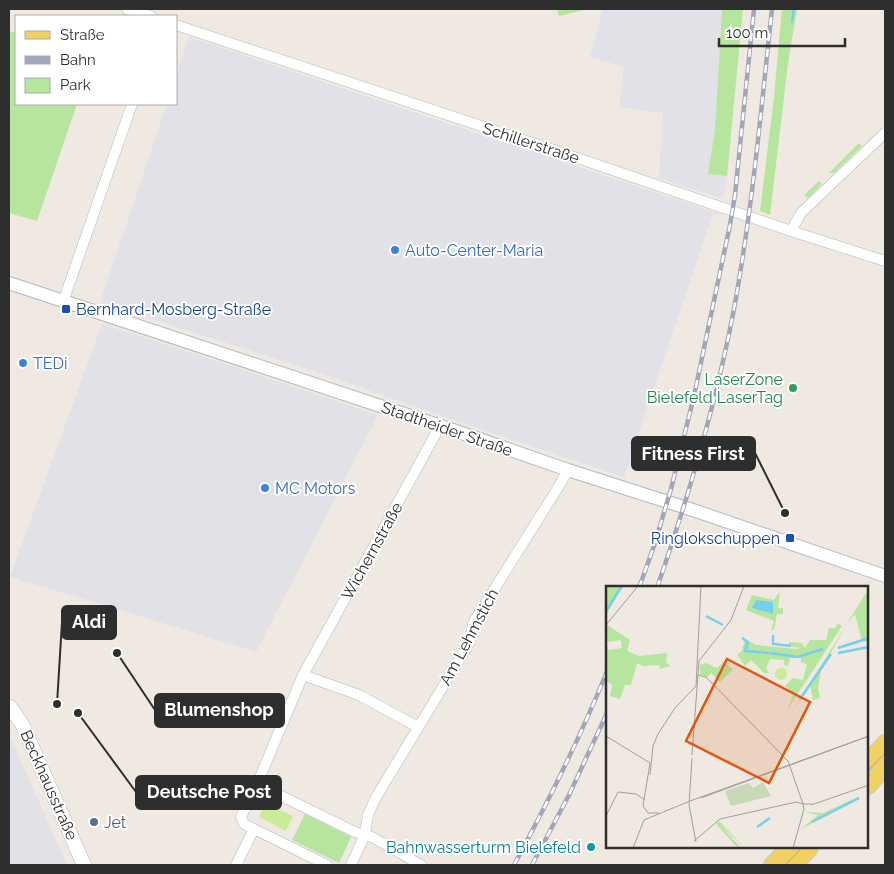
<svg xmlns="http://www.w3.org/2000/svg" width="894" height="874" font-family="Raleway,sans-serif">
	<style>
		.industrial { fill: #e3e1e8 }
		.green { fill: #b6e59e }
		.pitch { fill: #c9ec9a }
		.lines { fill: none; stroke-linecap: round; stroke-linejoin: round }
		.stream { stroke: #75cff0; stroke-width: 2.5 }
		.minor-casing { stroke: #b4b7c1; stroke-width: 11 }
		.tertiary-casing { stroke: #b4b7c1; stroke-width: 14 }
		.secondary-casing { stroke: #b4b7c1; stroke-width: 15 }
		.primary-casing { stroke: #c9c9c9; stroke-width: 18 }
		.minor { stroke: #fff; stroke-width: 10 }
		.tertiary { stroke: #fff; stroke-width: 12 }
		.secondary { stroke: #fff; stroke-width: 14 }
		.primary { stroke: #f2d163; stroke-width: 16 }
		.tram { stroke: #a3a6b8; stroke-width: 1 }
		.rail-casing { stroke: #a3a6b8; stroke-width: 4.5 }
		.rail { stroke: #fff; stroke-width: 2.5; stroke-dasharray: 8; stroke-linecap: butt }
		.shop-dot { fill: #3f7fe0; stroke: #fff; stroke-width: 2 }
		.transit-dot { fill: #1a4fb4; stroke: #fff; stroke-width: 2 }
		.leisure-dot { fill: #2e9e5b; stroke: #fff; stroke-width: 2 }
		.service-dot { fill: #5c6f8a; stroke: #fff; stroke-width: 2 }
		.culture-dot { fill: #0f9aa8; stroke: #fff; stroke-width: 2 }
		.labels { text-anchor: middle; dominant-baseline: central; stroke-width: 4; stroke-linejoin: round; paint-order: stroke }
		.street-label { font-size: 16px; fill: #2e2e2e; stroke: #fff }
		.shop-label { font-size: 16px; fill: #366cbe; stroke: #fff; text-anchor: start }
		.transit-label { font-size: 16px; fill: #164399; stroke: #fff; text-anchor: start }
		.leisure-label { font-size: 16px; fill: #27864d; stroke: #fff; text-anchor: end }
		.service-label { font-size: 16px; fill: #4e5e75; stroke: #fff; text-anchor: start }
		.culture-label { font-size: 16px; fill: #0d838f; stroke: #fff; text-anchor: end }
		.inset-river { fill: none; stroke: #75cff0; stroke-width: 2.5 }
		.inset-road { fill: none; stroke: #a29e99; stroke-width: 1 }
		.view { fill: #df570e; fill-opacity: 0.15; stroke: #df570e; stroke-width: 2.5 }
		.inset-edge { fill: none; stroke: #2e2e2e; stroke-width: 2.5 }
		.leader { fill: none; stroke: #2e2e2e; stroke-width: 2 }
		.callout-dot { fill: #2e2e2e; stroke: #fff; stroke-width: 2 }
		.callout { fill: #2e2e2e; stroke: #2e2e2e; stroke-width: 2 }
		.callout-label { font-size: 18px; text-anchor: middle; font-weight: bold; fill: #fff }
	</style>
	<rect width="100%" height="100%" fill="#efe9e1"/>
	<!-- industrial -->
	<path class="industrial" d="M603,9H722L715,129L708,174L727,176L723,199L659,178L663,113L619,107L624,67L590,57Z
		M189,37L720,214L712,216L624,477L465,424L325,375L100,302L167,104H176V75Z
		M102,324L226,364L378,415L256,652L114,608L10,577Z
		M9,734L67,865H9Z"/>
	<!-- green -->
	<path class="green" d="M557,9H588L559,16Z
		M722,9H743L727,176L708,174L715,129Z
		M782,9H797L788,63L770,215L760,211L774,97Z
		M9,31L16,33V104H77L37,221L9,213Z
		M859,143L862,146L834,173H829Z
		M819,181L822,184L808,198L804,195Z
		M305,814L351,837L339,863L292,840Z"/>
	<!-- pitch -->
	<path class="pitch" d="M266,803L293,816L286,831L259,817Z"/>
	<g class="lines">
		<!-- stream -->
		<path class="stream" d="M792,22L794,9"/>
		<defs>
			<path id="minor" d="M127,9L151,16
				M176,25L545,147L791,231L885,261
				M791,231L801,213L885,133
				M63,302L132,104
				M303,675L359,695L418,727
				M257,784L355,832L372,837L421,865
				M254,829L327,865
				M236,865L254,829L244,824L241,817L257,784L303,675L440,426
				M351,865L365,834L368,815L375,799L470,642L473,623L559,486L568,470"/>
			<path id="tertiary" d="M9,283L459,432L568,470L696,511L885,576"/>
			<path id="secondary" d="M10,707L22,724L84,865"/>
			<path id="primary" d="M868,762L885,743
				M868,786L885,767
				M772,865L788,848
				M794,865L810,848"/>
		</defs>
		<!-- minor casing -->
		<use href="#minor" class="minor-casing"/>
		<!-- tertiary casing -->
		<use href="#tertiary" class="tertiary-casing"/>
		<!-- secondary casing -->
		<use href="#secondary" class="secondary-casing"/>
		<!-- primary casing -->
		<use href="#primary" class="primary-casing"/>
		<!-- minor -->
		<use href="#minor" class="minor"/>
		<!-- tertiary -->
		<use href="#tertiary" class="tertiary"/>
		<!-- secondary -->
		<use href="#secondary" class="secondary"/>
		<!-- primary -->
		<use href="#primary" class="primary"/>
		<!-- tram -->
		<path class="tram" d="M868,771L885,753
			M785,865L802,848"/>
		<defs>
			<path id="rail" d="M639,588L655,543L671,489L694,396L708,329L730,225L735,195L754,9
				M657,588C688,498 715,407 733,314C752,213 761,111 772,9
				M514,865C548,802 581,736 608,669
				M532,865L569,795L608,711"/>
		</defs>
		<!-- rail casing -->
		<use href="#rail" class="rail-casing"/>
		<!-- rail -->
		<use href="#rail" class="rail"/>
	</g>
	<!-- markers -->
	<g class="shop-dot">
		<circle cx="395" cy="250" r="5"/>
		<circle cx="23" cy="363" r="5"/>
		<circle cx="265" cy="488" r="5"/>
	</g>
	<g class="transit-dot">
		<rect x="61" y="304" width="10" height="10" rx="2.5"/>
		<rect x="785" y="533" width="10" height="10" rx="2.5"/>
	</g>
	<circle class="leisure-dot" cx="793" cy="388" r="5"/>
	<circle class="service-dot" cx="94" cy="822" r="5"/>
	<circle class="culture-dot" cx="591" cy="847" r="5"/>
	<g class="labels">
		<!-- street labels -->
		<g class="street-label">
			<text transform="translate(531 143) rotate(18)">Schillerstraße</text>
			<text transform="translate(447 429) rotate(19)">Stadtheider Straße</text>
			<text transform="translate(372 551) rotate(-61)">Wichernstraße</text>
			<text transform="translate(469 637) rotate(-62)">Am Lehmstich</text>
			<text transform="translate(49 785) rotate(66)">Beckhausstraße</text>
		</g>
		<!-- shop labels -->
		<g class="shop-label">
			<text x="405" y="250">Auto-Center-Maria</text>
			<text x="33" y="363">TEDi</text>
			<text x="275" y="488">MC Motors</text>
		</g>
		<!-- transit labels -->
		<g class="transit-label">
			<text x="76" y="309">Bernhard-Mosberg-Straße</text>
			<text x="780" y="538" text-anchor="end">Ringlokschuppen</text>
		</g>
		<!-- leisure labels -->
		<g class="leisure-label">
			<text x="783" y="379">LaserZone<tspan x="783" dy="18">Bielefeld LaserTag</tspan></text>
		</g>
		<!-- service labels -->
		<g class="service-label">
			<text x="104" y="822">Jet</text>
		</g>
		<!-- culture labels -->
		<g class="culture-label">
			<text x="581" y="847">Bahnwasserturm Bielefeld</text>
		</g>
	</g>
	<!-- overview -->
	<g transform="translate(606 586)">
		<rect width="262" height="262" fill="#efe9e1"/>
		<path d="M0,0H17L0,29ZM262,4V56L256,55L249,28L240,39ZM174,5L172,22H177V28H171L168,44H165L168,35L140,24L146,9L168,14ZM232,37L236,40L181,124L188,108L179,100L187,92L197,94L201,78L195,76V72H184L182,80L178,79V74L164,73L160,82L163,87V91V87H158L145,74L139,80L131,69L136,65L139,53L150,59L189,63L196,62L182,60L183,56L196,57L199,62L204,54H220L223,42H229ZM1,39L24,54L21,65L33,70L61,67L60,76L64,80L54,83L53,79L37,80L31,77L25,99H19L14,113L4,110L6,99L0,95ZM15,54L16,62L2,64L1,56ZM240,40L215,84L212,102L214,112L207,114L204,99L183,130ZM117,76L127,83L114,96L105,87L101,91L94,88V79L100,77L111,82ZM252,211L253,213L195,243L212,229L198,226L217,227ZM113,235L139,262L114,239L135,262L129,259L110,238Z" fill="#b6e59e" fill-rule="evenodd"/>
		<path d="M157,196L165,210L125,220L119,205L143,197L147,202Z" fill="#c8d9b8"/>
		<path d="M169 88a6 6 0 1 1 12 0a6 6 0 1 1-12 0Z" fill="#c9ec9a"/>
		<path d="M150,14L167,16V28L146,22Z" fill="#75cff0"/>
		<path class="inset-river" d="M0,25L16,0M100,30L117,39M167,49V58L185,60M136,52L142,56L139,65L163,67M232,62L263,52M164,67L192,71L217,63M232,67L263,61M194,113L225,68M206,236L253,212M151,241L164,232"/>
		<path class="inset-road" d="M0,39L32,0M92,89L100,91L182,175L197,218H206M0,150L44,177L37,220L42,227H53M86,169L93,75L125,34L138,0M86,172L83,219L90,256M44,189L47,160L52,148L69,122L90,100L95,0M12,206L30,208L39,214M95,212L263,150M84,215L263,150M205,219L263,199M0,230L12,206M88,255L114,233L190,216L197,218L198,223L187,262M27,262L38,234L84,215"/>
		<path class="view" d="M121,73L204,116L163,197L80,155Z"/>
		<rect width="262" height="262" class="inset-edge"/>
	</g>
	<!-- callouts -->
	<path class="leader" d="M785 513L755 453M57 704L62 622M117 653L155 710M78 713L136 792"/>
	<g class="callout-dot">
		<circle cx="785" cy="513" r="5"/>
		<circle cx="57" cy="704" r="5"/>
		<circle cx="117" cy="653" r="5"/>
		<circle cx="78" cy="713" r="5"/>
	</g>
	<g class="callout">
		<rect x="632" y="437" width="123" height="33" rx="5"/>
		<rect x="62" y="606" width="54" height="33" rx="5"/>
		<rect x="155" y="694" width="129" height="33" rx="5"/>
		<rect x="136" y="776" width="145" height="33" rx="5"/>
	</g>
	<g class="callout-label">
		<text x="693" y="460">Fitness First</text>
		<text x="89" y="628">Aldi</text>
		<text x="219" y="716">Blumenshop</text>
		<text x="209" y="798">Deutsche Post</text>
	</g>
	<!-- border -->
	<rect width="894" height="874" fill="none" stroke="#2e2e2e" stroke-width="20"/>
	<!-- legend -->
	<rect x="15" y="15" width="162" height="90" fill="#ffffff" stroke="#ababab"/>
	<rect x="25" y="31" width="25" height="8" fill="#f2d163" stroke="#ababab"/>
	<text x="60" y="40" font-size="15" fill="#2e2e2e">Straße</text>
	<rect x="25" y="56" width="25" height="8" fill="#a3a6b8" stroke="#ababab"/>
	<text x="60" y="65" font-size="15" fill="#2e2e2e">Bahn</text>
	<rect x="25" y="78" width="25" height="15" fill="#b6e59e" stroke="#ababab"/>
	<text x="60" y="90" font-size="15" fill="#2e2e2e">Park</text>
	<!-- scale -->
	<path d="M719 38v8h126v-8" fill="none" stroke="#2e2e2e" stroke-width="2.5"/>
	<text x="726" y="38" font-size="15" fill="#2e2e2e" stroke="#ffffff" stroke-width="4" paint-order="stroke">100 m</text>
</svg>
